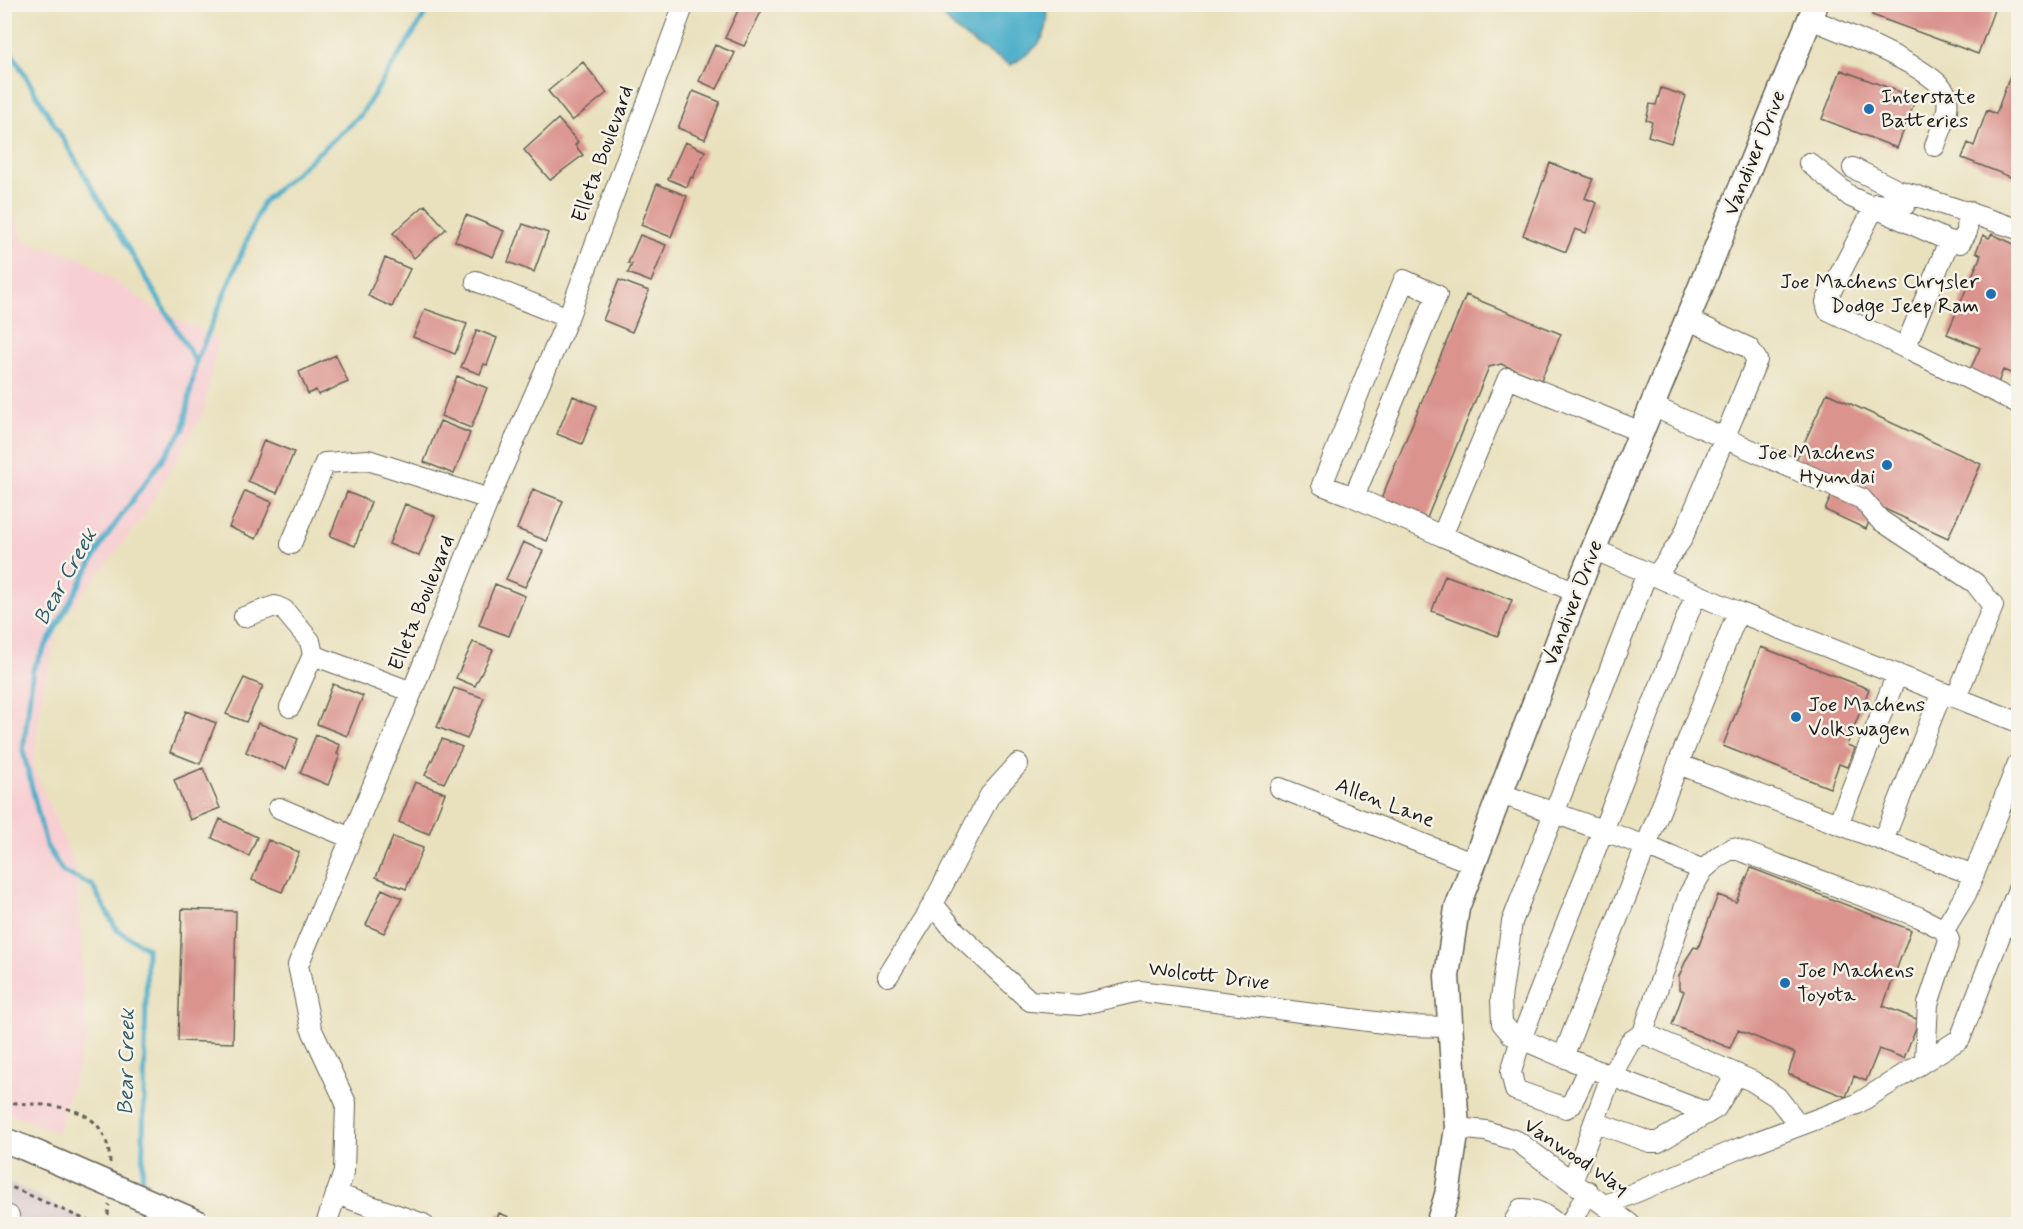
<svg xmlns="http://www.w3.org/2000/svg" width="2023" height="1229" font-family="Mynerve,sans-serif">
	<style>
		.built { fill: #f7cfd3 }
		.industrial { fill: #d2bdc7 }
		.water { fill: #4aadc9; stroke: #336472; stroke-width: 1.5 }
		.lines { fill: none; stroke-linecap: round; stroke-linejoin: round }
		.stream { stroke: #4aadc9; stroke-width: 5 }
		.building { fill: #da938d }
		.minor-casing { stroke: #646155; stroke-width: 22 }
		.major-casing { stroke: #646155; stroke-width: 27 }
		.path { stroke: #646155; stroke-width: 3; stroke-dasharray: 4.5 4.5; stroke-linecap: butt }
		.minor { stroke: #fff; stroke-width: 20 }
		.major { stroke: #fff; stroke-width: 24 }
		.major-bridge-casing { stroke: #646155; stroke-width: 27; stroke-linecap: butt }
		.major-bridge { stroke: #fff; stroke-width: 24 }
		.poi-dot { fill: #1f6fb2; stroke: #f7f3e8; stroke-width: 2 }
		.labels { text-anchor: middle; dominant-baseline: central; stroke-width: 5; stroke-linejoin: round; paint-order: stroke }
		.poi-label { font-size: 21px; fill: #1c1c1c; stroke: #f7f3e8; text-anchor: start }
		.street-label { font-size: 21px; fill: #1c1c1c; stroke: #f7f3e8 }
		.water-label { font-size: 22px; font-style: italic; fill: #315d6a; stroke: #f7f3e8 }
	</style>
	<rect width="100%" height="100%" fill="#f7f3e8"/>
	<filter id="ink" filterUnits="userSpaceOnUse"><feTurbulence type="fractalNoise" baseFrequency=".0167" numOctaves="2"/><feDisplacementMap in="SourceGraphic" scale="12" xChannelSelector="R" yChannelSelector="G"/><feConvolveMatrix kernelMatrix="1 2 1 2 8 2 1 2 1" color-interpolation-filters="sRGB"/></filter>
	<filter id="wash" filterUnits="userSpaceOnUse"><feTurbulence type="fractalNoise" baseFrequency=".008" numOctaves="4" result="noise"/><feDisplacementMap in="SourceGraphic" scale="24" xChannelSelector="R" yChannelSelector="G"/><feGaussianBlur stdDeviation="1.35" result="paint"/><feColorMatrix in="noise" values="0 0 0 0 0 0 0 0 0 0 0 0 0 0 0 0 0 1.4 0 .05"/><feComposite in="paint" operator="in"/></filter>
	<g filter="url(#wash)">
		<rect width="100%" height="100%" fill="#e9e1be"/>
		<!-- built -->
		<path class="built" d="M4,191L24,242L81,258L157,310L218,338L204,411L141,520L60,622L43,688L33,766L76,869L87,1037L57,1133L5,1111Z"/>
		<!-- industrial -->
		<path class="industrial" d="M5,1180L96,1224H5Z"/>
		<!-- water -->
		<path class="water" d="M938,5H1047C1051,38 1037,49 1011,65C990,53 945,30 938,5Z"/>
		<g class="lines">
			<!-- stream -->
			<path class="stream" d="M4,40L196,362L183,430L104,540L33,669L23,751L46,845L63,872L92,885L117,930L147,948L142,1192
				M196,362L263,202L360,116L432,4
				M140,1224L141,1205"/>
		</g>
		<g id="blocks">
			<!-- building -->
			<path class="building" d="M741,4L762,10L744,46L725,38Z
				M1876,4H1979L1994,10L1978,54L1872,15Z
				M715,45L735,53L717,89L699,81Z
				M2018,54V180L1962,158L1968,143L1974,146L1987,110L1996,114Z
				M583,62L607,93L572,121L548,91Z
				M1841,70L1916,98L1897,148L1822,119Z
				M1661,88L1686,96L1671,143L1648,136L1652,122L1646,120L1650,104L1656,105Z
				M693,91L720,102L705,139L678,128Z
				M558,119L578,142L575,145L583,155L550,180L524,150Z
				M685,142L705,151L693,178L691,177L687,187L668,179Z
				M1550,163L1593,179L1585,198L1597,203L1586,233L1575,229L1566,252L1523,235Z
				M657,184L687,196L671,237L641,225Z
				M425,205L446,229L414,258L393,233Z
				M466,215L504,231L493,257L455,241Z
				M523,224L548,233L534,272L508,262Z
				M1992,234L2018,246V376L2003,370L1998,383L1970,370L1980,348L1947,334L1981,255L1976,252L1983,235L1989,238Z
				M640,235L666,245L651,282L628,273L632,264L628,263Z
				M385,258L410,269L392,307L368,296Z
				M619,280L649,291L632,332L603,320Z
				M1466,295L1561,334L1541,380L1501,364L1489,367L1427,518L1381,499Z
				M425,309L467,324L455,354L413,337Z
				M477,330L497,338L487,365L484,364L480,374L461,367Z
				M336,355L348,382L318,395L316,390L308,394L299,372Z
				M457,376L487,388L471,428L441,416Z
				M1827,393L1981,464L1948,538L1876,505L1866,529L1825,510L1836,486L1793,467Z
				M573,396L597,406L582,444L557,434Z
				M440,421L470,433L454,474L424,462Z
				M264,440L294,452L277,493L248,481Z
				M533,489L563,501L547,541L517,529Z
				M245,491L272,502L256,539L229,527Z
				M347,492L371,502L355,546L330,536Z
				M405,504L435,516L419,556L389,544Z
				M523,542L543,551L525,587L506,579Z
				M1445,575L1512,600L1498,636L1432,611Z
				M495,584L525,596L509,636L479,625Z
				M473,642L493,650L475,686L456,678Z
				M1761,647L1869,689L1847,745L1855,748L1847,767L1839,764L1830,788L1723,746Z
				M244,678L263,686L246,722L226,714Z
				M333,684L363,696L347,736L317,724Z
				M454,688L484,698L467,739L437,727Z
				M186,711L216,723L200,764L170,752Z
				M258,723L298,739L286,769L246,752Z
				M316,735L340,745L337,754L340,755L328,785L300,773Z
				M442,739L462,747L444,783L425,775Z
				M203,768L220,808L190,820L174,780Z
				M415,782L445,793L429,834L399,822Z
				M220,819L257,837L249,856L212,838Z
				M393,837L423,848L406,889L376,877Z
				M268,840L299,852L282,892L252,880Z
				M1751,868L1911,930L1883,1006L1919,1020L1904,1058L1879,1049L1866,1081L1854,1076L1846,1097L1788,1074L1795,1053L1738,1030L1730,1048L1672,1025L1684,991L1679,989V976L1687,958L1694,947L1698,948L1718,895L1736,902Z
				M382,889L402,898L384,933L366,925Z
				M182,909L236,911L233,1043L178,1041Z
				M499,1213L509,1217L506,1224H495Z"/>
		</g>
	</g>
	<g filter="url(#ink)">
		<use href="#blocks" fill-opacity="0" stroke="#646155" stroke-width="1.5"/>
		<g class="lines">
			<defs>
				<path id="minor" d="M1810,19C1838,30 1932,67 1945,92C1953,109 1940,130 1935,146
					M1809,163L1851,197L1949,241L1960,243L1967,232L1968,211
					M1853,168L1897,190L1911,194
					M1949,241L1905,348L1828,310L1826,302L1830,293L1876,204L1898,207L1905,205L1911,194L2018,229
					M476,281L568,318
					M1905,348L2018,403
					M1652,406L1862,499L1880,520L1975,583L1993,606L1956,698
					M1354,497L1322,485L1404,280L1437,295L1354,497L1442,536
					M291,544L325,463L368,460L489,499
					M1656,576L1682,539L1757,360L1749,348L1687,319
					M1576,592L1442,536L1508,378L1641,432
					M1738,612L2018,722
					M244,617L275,606L284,610L310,641L313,655L290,707
					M313,655L412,692
					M1678,764L1974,875
					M1280,788L1472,863
					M1499,793L1646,846L1703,870
					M279,808L351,838
					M1838,824L1897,674
					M1883,841L1942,692
					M933,904L955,931L1030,1001L1079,1005L1139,991L1406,1026L1449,1027
					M1944,930L1966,894L2018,763
					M888,976L933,904L990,795L1018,764
					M1643,1033L1689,894L1703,870L1719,856L1733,848L1919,917L1944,930L1949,940L1928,1004L1925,1060
					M1563,1057L1512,1035L1502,1023L1501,999L1512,922L1647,573
					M1589,1067L1571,1105L1566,1108L1515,1090L1511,1072L1521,1039L1696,594
					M1708,1113L1611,1076L1630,1042L1643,1033L1752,1081L1777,1097L1799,1125
					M1594,1122L1650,1142H1658L1716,1108L1737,1074
					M1457,1128L1486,1131L1517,1141L1630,1224
					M1573,1180L1611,1076L1563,1057L1738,612L1593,549
					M336,1194L423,1224
					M1606,1205L1740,1148L1857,1104L1960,1039L2018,889
					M4,1218L9,1216
					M326,1224L344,1172L346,1103L311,1028L298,965L412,692L489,499L568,318L684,4
					M1513,1224L1521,1209C1537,1209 1545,1214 1557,1224
					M1570,1224L1588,1191"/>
				<path id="major" d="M4,1140L25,1148
					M1438,1224L1447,1195L1457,1128L1447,976L1457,908L1585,570L1816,4"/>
			</defs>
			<!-- minor casing -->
			<use href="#minor" class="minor-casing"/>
			<!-- major casing -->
			<use href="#major" class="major-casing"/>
			<!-- path -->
			<path class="path" d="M4,240V269
				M4,1102C53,1107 107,1100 110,1163
				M4,1184L95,1224
				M107,1224L109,1205"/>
			<!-- minor -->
			<use href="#minor" class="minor"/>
			<!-- major -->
			<use href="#major" class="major"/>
			<defs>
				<path id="major-bridge" d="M25,1148L201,1224"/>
			</defs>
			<!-- major-bridge casing -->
			<use href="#major-bridge" class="major-bridge-casing"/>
			<!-- major-bridge -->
			<use href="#major-bridge" class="major-bridge"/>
		</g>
	</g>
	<!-- markers -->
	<g class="poi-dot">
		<circle cx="1869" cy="109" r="6"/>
		<circle cx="1991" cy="294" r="6"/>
		<circle cx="1887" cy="465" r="6"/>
		<circle cx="1796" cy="717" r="6"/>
		<circle cx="1785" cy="983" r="6"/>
	</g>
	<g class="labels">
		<!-- poi labels -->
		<g class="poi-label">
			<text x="1881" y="97">Interstate<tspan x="1881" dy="24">Batteries</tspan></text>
			<text x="1979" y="282" text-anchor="end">Joe Machens Chrysler<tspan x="1979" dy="24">Dodge Jeep Ram</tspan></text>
			<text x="1875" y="453" text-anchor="end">Joe Machens<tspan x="1875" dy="24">Hyundai</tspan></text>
			<text x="1808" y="705">Joe Machens<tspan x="1808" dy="24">Volkswagen</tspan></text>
			<text x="1797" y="971">Joe Machens<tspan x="1797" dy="24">Toyota</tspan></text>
		</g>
		<!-- street labels -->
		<g class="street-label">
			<text transform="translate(1755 153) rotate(-68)">Vandiver Drive</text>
			<text transform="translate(603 154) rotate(-70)">Elleta Boulevard</text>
			<text transform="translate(422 603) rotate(-68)">Elleta Boulevard</text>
			<text transform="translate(1573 603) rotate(-69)">Vandiver Drive</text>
			<text transform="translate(1385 803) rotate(21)">Allen Lane</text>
			<text transform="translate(1209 976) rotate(7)">Wolcott Drive</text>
			<text transform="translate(1576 1157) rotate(34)">Vanwood Way</text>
		</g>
		<!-- water labels -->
		<g class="water-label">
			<text transform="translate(66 577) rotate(-61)">Bear Creek</text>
			<text transform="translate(127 1062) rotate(-89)">Bear Creek</text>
		</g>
	</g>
	<!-- margin -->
	<rect width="2023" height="1229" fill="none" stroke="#f7f3e8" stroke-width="24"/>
</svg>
